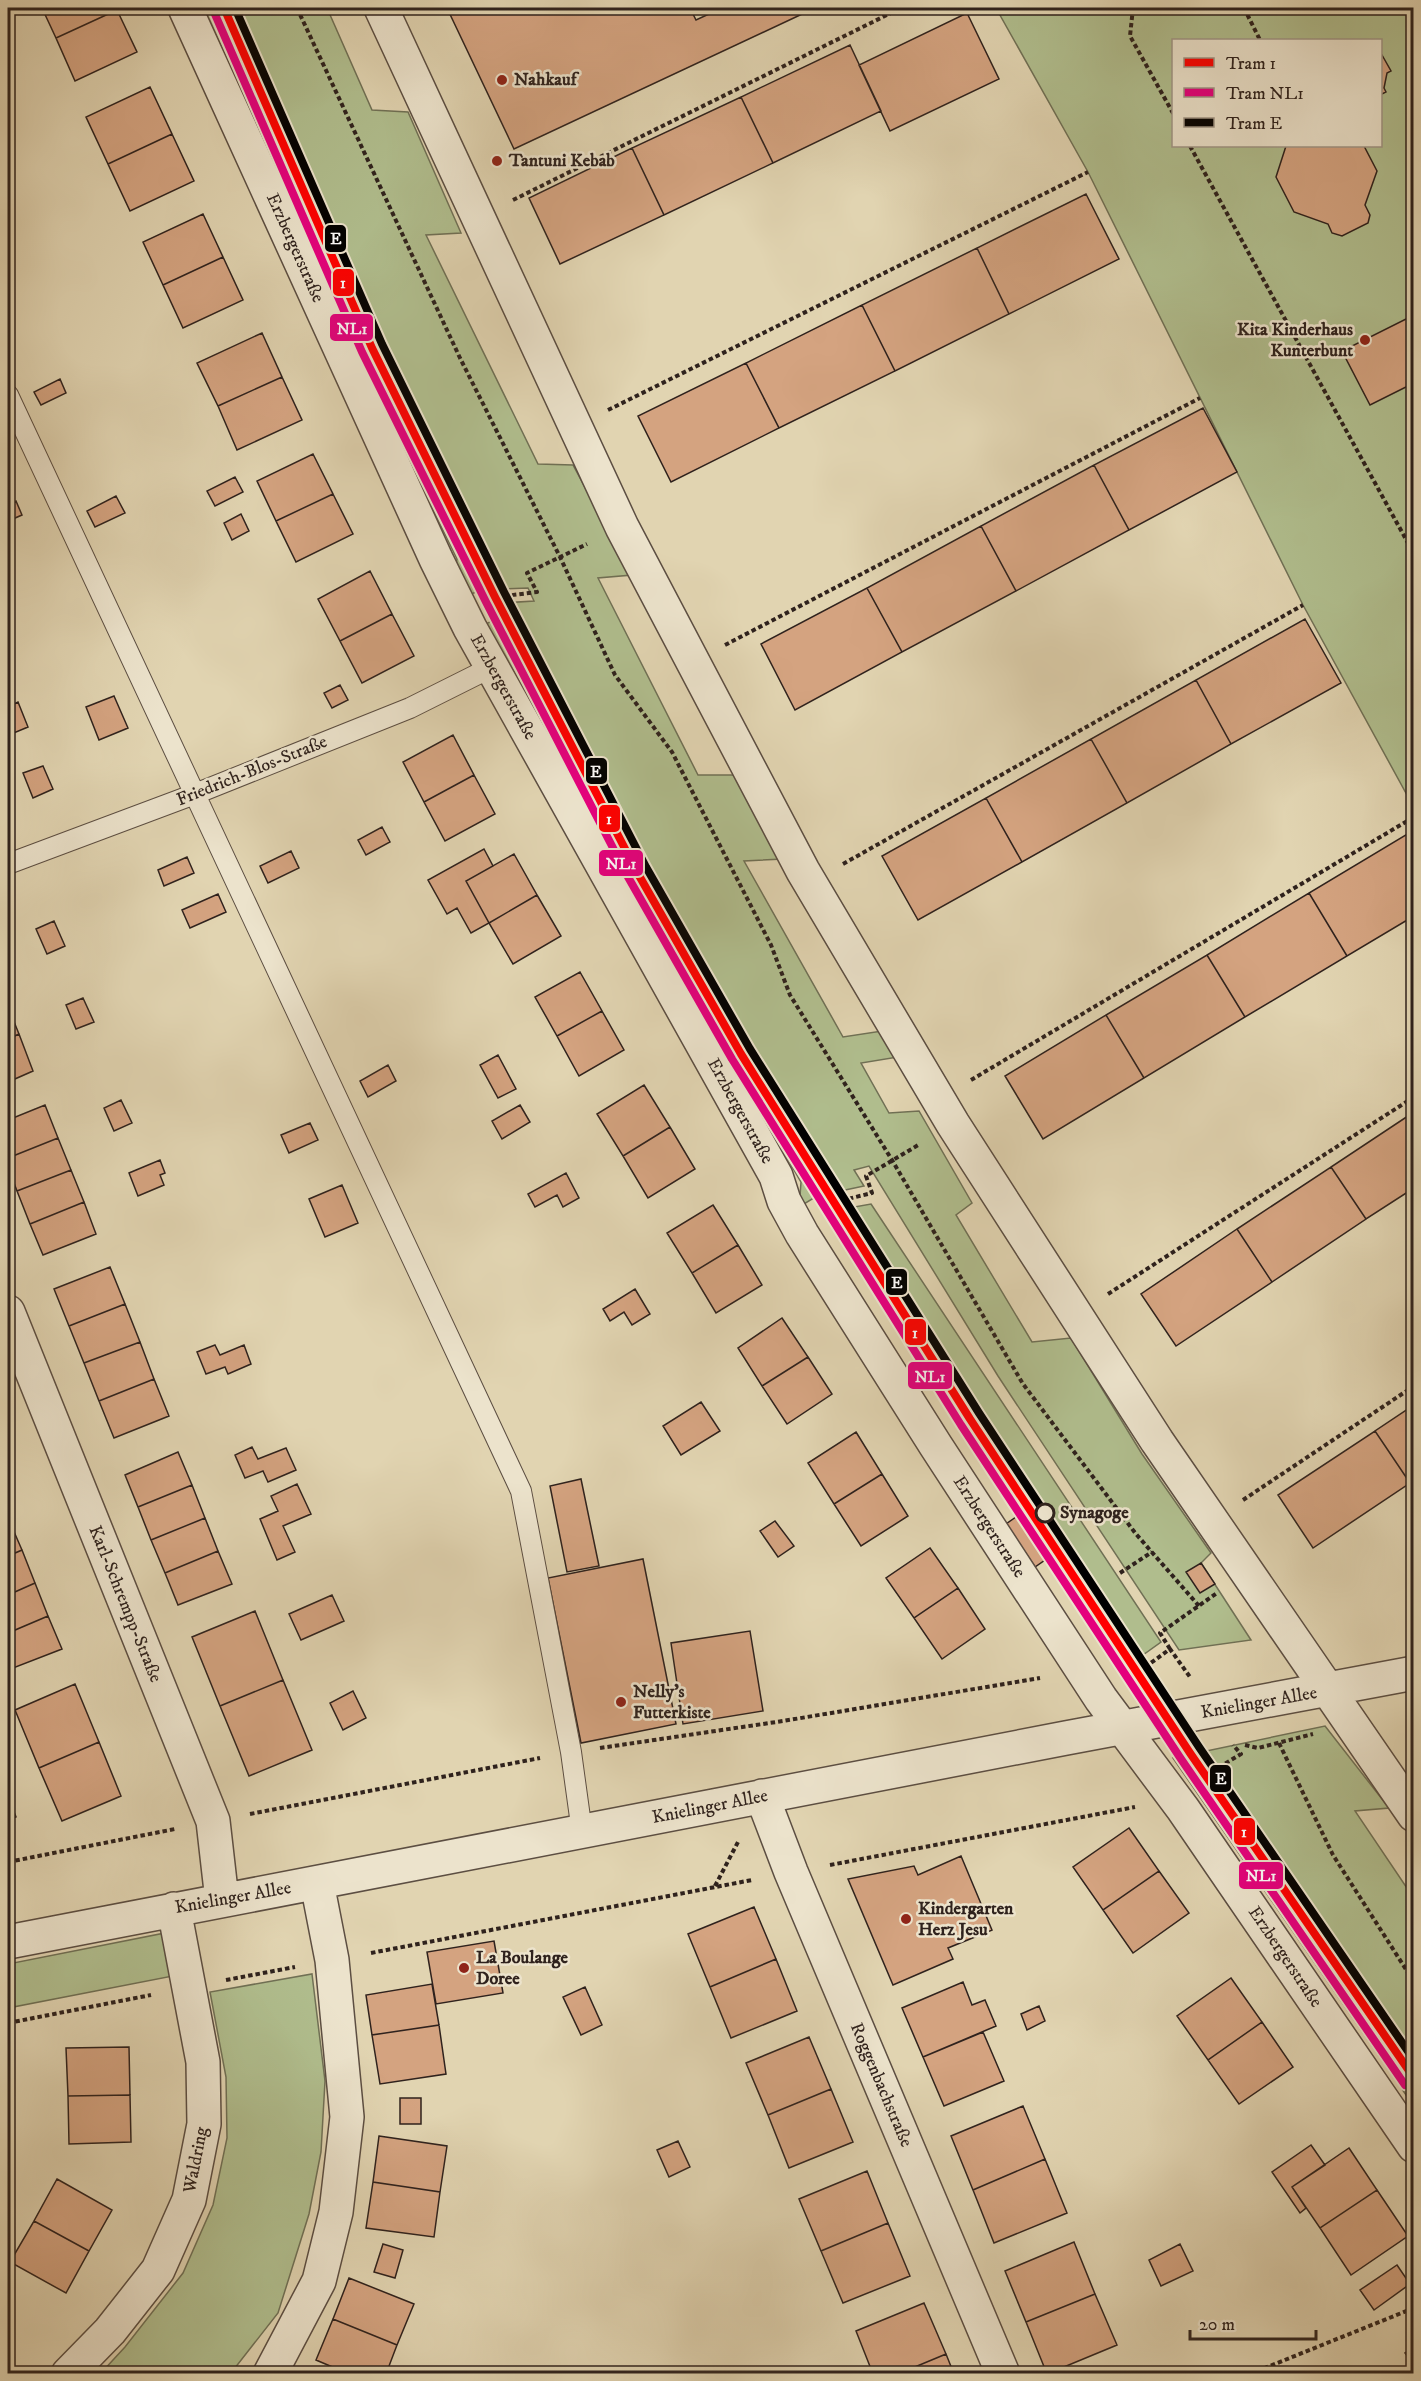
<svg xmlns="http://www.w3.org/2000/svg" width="1421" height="2381" font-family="'IM FELL DW Pica',serif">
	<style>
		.green { fill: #b0bd8d; stroke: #707055; stroke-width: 1.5; fill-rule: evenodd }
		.building { fill: #d4a380; stroke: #2f221d; stroke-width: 1.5 }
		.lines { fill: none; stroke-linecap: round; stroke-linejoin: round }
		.lane-casing { stroke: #5c4e42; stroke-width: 22 }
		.street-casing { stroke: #5c4e42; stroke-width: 36 }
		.path { stroke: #2f221d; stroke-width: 4; stroke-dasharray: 4.5 3; stroke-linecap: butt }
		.lane { stroke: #ece3cc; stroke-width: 20 }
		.street { stroke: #ece3cc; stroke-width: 33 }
		.tram-1-casing { stroke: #ece3cc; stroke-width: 12 }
		.tram-2-casing { stroke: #ece3cc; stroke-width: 12 }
		.tram-3-casing { stroke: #ece3cc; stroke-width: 12 }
		.tram-1 { stroke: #f00; stroke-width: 8 }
		.tram-2 { stroke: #e5007d; stroke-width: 8 }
		.tram-3 { stroke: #000; stroke-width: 8 }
		.poi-dot { fill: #8f2418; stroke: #ece3cc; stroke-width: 2 }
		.stop-dot { fill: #ece3cc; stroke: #2f221d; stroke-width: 3 }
		.labels { text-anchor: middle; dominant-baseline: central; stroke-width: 5; stroke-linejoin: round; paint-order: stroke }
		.poi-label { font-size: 18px; font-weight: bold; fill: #2f221d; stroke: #ece3cc; text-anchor: start }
		.street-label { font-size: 18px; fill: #2f221d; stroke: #ece3cc }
		.stop-label { font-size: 18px; font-weight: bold; fill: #2f221d; stroke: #ece3cc; text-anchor: start }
		.line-badge { stroke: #ece3cc; stroke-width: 2 }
		.badge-label { font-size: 16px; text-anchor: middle; font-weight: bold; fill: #fff }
	</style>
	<rect width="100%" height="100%" fill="#e1d4b1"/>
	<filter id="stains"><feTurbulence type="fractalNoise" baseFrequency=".00333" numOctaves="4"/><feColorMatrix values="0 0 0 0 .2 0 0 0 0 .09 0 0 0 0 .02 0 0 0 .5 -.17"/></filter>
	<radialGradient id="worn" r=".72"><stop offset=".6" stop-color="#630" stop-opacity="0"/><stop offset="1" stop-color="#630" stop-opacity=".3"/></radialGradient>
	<!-- green -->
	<path class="green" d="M202,8H327L372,110L408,112L461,233L426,235L538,464L573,465L632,575L598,578L698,775H736L783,859L744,861L843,1037L882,1031L898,1057L861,1063L889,1113L919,1111L972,1203L956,1215L1032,1342L1071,1338L1142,1454L1211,1553L1201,1563L1251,1640L1179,1650L998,1376L869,1166L854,1170L864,1186L817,1196L804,1204L800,1196L801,1182L480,627L494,620L486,604L534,601L528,588L480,590L465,597L453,579L457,559L339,314Z
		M996,8H1413V806L1303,605L1088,172ZM1174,40H1380V146H1174Z
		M871,1204L1161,1642L1122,1670L826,1212Z
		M1325,1726L1389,1808L1355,1811L1413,1897V2105L1173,1758Z
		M165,1933L173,1976L8,2008V1964Z
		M312,1974L325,2081L321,2152L309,2214L278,2313L231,2373H101L125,2347L183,2273L213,2205L227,2138L226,2077L210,1992Z"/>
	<!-- building -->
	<path class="building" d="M42,8H116L117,10L56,38Z
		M447,8H573L574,10L578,8H690L696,20L722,8H815L514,149Z
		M117,10L137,52L75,81L56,38Z
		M967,13L999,79L890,131L859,65Z
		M850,45L881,111L773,163L741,97Z
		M1382,55L1391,71L1387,73L1384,88L1386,92L1380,95V56Z
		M150,87L172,134L108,164L86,117Z
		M741,97L773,163L664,215L632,148Z
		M172,134L194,181L130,211L108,164Z
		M1286,146H1364L1377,171L1365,205L1370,215L1368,223L1342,236L1332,233L1328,224L1294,212L1276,177Z
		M632,148L664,215L560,264L529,198Z
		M1086,194L1119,259L1009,314L977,248Z
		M203,214L223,257L163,285L143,242Z
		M977,248L1009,314L895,371L862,305Z
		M223,257L243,300L183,328L163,285Z
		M862,305L895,371L779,428L746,363Z
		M1414,315V383L1370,405L1342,351Z
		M262,333L282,377L218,406L197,363Z
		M746,363L779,428L671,482L638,416Z
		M282,377L302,420L237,450L218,406Z
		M60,379L66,393L41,405L34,392Z
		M1203,408L1237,472L1129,530L1094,465Z
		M313,454L333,494L276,521L257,481Z
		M1094,465L1129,530L1016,591L981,526Z
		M235,477L243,492L215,506L207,491Z
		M333,494L353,534L296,562L276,521Z
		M116,496L125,513L95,527L87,511Z
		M16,501L22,515L8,521V505Z
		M241,514L249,531L232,540L224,523Z
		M981,526L1016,591L902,652L867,588Z
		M370,571L392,614L340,641L318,599Z
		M867,588L902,652L795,710L761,644Z
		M392,614L414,656L362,683L340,641Z
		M1305,619L1341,683L1231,744L1196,680Z
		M1196,680L1231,744L1127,803L1091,739Z
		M340,685L348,700L332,708L324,693Z
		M114,696L128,728L99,740L86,707Z
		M18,702L28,727L9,735L8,707Z
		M453,735L474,775L424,802L403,762Z
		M1091,739L1127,803L1022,862L986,798Z
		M43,766L53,789L33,798L23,773Z
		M474,775L495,814L445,841L424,802Z
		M986,798L1022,862L918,920L882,856Z
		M382,827L390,842L366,855L358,840Z
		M1414,830V916L1347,956L1309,893Z
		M484,849L493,866L466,881L489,923L471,933L457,908L447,914L428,880Z
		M291,851L299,868L268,883L260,866Z
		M514,854L537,895L489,923L466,881Z
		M187,857L194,873L164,886L158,870Z
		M1309,893L1347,956L1245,1017L1207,955Z
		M218,894L226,912L190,928L182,910Z
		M537,895L561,936L513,964L489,923Z
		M54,921L65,946L47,954L36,929Z
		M1207,955L1245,1017L1144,1078L1106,1015Z
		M580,972L602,1011L557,1036L535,997Z
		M83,998L94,1022L76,1029L66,1005Z
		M8,1007L19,1034L8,1039Z
		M602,1011L624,1050L579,1076L557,1036Z
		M1106,1015L1144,1078L1043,1139L1005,1076Z
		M19,1034L33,1071L8,1082V1039Z
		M498,1055L516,1089L498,1098L480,1065Z
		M388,1065L396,1081L368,1097L360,1081Z
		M644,1085L670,1127L623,1156L597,1114Z
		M121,1100L132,1123L114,1131L104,1108Z
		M45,1105L58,1138L8,1158V1120Z
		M520,1105L530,1122L502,1139L492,1121Z
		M1414,1112V1188L1366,1219L1331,1167Z
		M310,1123L318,1140L289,1153L281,1135Z
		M670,1127L695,1169L648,1198L623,1156Z
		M58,1138L71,1170L17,1191L8,1167V1158Z
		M160,1160L165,1173L160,1175L164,1185L138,1196L129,1173Z
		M1331,1167L1366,1219L1272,1282L1237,1229Z
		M71,1170L84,1202L30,1224L17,1191Z
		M566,1173L579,1198L563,1207L557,1195L535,1207L528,1194Z
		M342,1185L358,1223L325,1237L309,1199Z
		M84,1202L96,1234L43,1255L30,1224Z
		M713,1205L738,1245L692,1273L667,1233Z
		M1237,1229L1272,1282L1176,1346L1141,1294Z
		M738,1245L762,1285L716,1313L692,1273Z
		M110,1267L125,1304L69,1326L54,1289Z
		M635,1289L650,1314L632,1325L624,1312L610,1321L603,1309Z
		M125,1304L140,1342L84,1363L69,1326Z
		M782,1318L808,1357L762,1386L738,1348Z
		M140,1342L154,1379L99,1401L84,1363Z
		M215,1345L220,1355L244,1345L251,1364L228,1374L225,1367L206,1374L197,1352Z
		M808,1357L832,1394L787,1424L762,1386Z
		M154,1379L169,1416L114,1438L99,1401Z
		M701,1402L720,1431L681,1455L663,1426Z
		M1414,1405V1481L1410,1483L1375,1431Z
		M1375,1431L1410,1483L1313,1548L1278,1495Z
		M856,1432L882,1474L834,1504L808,1463Z
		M252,1447L258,1459L286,1448L296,1470L268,1482L263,1471L245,1478L235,1455Z
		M178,1452L192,1485L138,1507L125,1475Z
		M882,1474L908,1516L861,1546L834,1504Z
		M581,1479L599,1566L567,1572L550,1486Z
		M297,1484L311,1514L283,1526L295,1552L277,1560L260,1519L278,1511L271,1496Z
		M192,1485L205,1518L151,1540L138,1507Z
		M1016,1517L1045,1560L1035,1567L1006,1524Z
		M8,1518L22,1550L8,1556Z
		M205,1518L218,1551L165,1573L151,1540Z
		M775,1521L794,1546L778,1557L760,1531Z
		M930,1548L958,1588L914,1618L886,1578Z
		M22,1550L35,1583L8,1595V1556Z
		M218,1551L232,1584L178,1605L165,1573Z
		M643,1559L676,1724L581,1743L548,1578Z
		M1201,1563L1215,1584L1200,1593L1186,1572Z
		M35,1583L48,1616L8,1633V1595Z
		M958,1588L985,1629L942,1659L914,1618Z
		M332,1595L344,1621L301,1640L289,1614Z
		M255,1611L283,1680L220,1706L192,1637Z
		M48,1616L62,1649L8,1670V1633Z
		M750,1631L763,1711L683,1724L671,1643Z
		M283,1680L312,1750L249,1776L220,1706Z
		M75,1684L99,1742L39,1768L15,1710Z
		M353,1691L366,1718L343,1730L330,1703Z
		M99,1742L121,1796L62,1821L39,1768Z
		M8,1797L16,1817L8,1821Z
		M1129,1828L1159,1871L1103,1910L1073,1867Z
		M961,1856L992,1930L948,1948L953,1959L893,1985L848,1879L914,1866L918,1875Z
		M1159,1871L1189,1913L1133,1953L1103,1910Z
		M754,1907L776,1959L710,1987L688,1934Z
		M494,1941L503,1993L436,2004L427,1952Z
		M776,1959L797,2011L731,2038L710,1987Z
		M1231,1978L1262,2022L1208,2060L1177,2016Z
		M963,1982L972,2005L985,2000L996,2026L923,2057L902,2008Z
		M432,1984L439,2025L372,2035L366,1995Z
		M585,1987L602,2025L581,2035L563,1997Z
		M1039,2006L1045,2021L1027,2030L1021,2014Z
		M1262,2022L1293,2067L1239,2104L1208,2060Z
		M439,2025L446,2074L380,2084L372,2035Z
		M983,2032L1004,2081L944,2106L923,2057Z
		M809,2037L831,2089L768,2115L746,2063Z
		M129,2047L130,2095L68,2096L66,2048Z
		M831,2089L853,2142L789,2168L768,2115Z
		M130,2095L131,2142L69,2144L68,2096Z
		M400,2098H421V2124H400Z
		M1023,2106L1045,2159L973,2190L951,2136Z
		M379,2136L447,2146L440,2192L373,2182Z
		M678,2141L690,2167L669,2177L657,2150Z
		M1311,2145L1325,2165L1292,2187L1306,2208L1300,2213L1272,2172Z
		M1349,2148L1377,2190L1320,2228L1292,2187Z
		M1045,2159L1067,2213L994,2243L973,2190Z
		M867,2171L888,2223L821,2251L799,2199Z
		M57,2179L112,2210L89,2251L34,2221Z
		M373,2182L440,2192L434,2237L366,2228Z
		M1377,2190L1408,2236L1351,2275L1320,2228Z
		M34,2221L89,2251L66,2293L10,2262Z
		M888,2223L910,2276L843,2303L821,2251Z
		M1074,2242L1095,2294L1026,2322L1005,2271Z
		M383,2244L403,2250L395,2278L374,2272Z
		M1180,2244L1193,2271L1161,2286L1149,2260Z
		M1397,2265L1410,2284L1374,2310L1360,2290Z
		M349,2278L414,2304L397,2345L333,2319Z
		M1095,2294L1117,2345L1047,2374L1026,2322Z
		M924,2303L946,2354L898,2374H873L856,2331Z
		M333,2319L397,2345L386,2374H349L316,2360Z
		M1414,2347V2365L1405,2353Z
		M946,2354L954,2374H898Z"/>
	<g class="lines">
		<defs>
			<path id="lane" d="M8,395L521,1491L571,1752L582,1832
				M8,864L195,794L410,708L492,667"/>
			<path id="street" d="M185,8L436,559L470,628L776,1176L784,1201L802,1234L936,1446L1101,1699L1183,1809L1414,2146
				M381,8L622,527L803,871L953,1124L1157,1441L1414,1815
				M8,1312L213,1821L222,1900
				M762,1796L791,1872L1003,2374
				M8,1942L1066,1738L1414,1673
				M68,2374L110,2331L158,2270L189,2200L204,2124L203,2062L174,1909
				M270,2374L319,2281L336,2212L347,2117L332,1960L317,1883"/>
		</defs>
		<!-- lane casing -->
		<use href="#lane" class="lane-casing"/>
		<!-- street casing -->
		<use href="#street" class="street-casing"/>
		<!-- path -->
		<path class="path" d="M297,8L460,358L560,557L615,675L672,752L771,945L790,995L892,1160L1023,1384L1136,1534L1199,1606
			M1133,8L1130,36L1174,115
			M1244,8L1260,40
			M1190,146L1414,554
			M513,200L901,8
			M608,410L1088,172
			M497,597L537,592L527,573L587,544
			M725,645L1200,398
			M843,864L1303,605
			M971,1080L1414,817
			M827,1204L872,1193L866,1176L920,1144
			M1108,1294L1414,1097
			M1243,1500L1414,1386
			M1120,1573L1152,1552
			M1170,1649L1160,1633L1217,1593
			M1133,1676L1170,1649L1190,1677
			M1279,1743L1333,1855L1414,1982
			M1245,1745L1258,1748L1313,1734
			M600,1748L783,1721L1040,1678
			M1206,1775L1241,1754L1233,1745
			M250,1814L540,1758
			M8,1862L175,1829
			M830,1865L1135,1807
			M715,1886L738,1842
			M371,1953L752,1880
			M226,1980L295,1967
			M8,2023L151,1995
			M1250,2374L1414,2308"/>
		<!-- lane -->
		<use href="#lane" class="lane"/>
		<!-- street -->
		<use href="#street" class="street"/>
		<defs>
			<path id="tram-1" d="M224,8L372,348L495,597L637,872L741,1054L970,1419L1190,1753L1414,2078"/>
			<path id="tram-2" d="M214,12L362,352L486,602L628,877L732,1059L961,1425L1181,1759L1405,2085"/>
			<path id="tram-3" d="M235,8L382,344L504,592L646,867L750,1049L979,1413L1199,1747L1414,2060"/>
		</defs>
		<!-- tram-1 casing -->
		<use href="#tram-1" class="tram-1-casing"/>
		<!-- tram-2 casing -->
		<use href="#tram-2" class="tram-2-casing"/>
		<!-- tram-3 casing -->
		<use href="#tram-3" class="tram-3-casing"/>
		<!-- tram-1 -->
		<use href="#tram-1" class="tram-1"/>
		<!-- tram-2 -->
		<use href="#tram-2" class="tram-2"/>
		<!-- tram-3 -->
		<use href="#tram-3" class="tram-3"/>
	</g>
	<!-- markers -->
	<g class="poi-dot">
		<circle cx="502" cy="80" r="6"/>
		<circle cx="497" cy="161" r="6"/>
		<circle cx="1365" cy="340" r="6"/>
		<circle cx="621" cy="1702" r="6"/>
		<circle cx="906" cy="1919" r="6"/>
		<circle cx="464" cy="1968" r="6"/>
	</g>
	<circle class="stop-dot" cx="1045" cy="1513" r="9"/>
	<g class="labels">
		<!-- poi labels -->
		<g class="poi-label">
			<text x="514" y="80">Nahkauf</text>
			<text x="509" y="161">Tantuni Kebab</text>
			<text x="1353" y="330" text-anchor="end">Kita Kinderhaus<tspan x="1353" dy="21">Kunterbunt</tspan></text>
			<text x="633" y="1692">Nelly's<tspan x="633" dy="21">Futterkiste</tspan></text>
			<text x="918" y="1909">Kindergarten<tspan x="918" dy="21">Herz Jesu</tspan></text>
			<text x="476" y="1958">La Boulange<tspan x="476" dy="21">Doree</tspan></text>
		</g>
		<!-- street labels -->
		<g class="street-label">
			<text transform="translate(295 248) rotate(66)">Erzbergerstraße</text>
			<text transform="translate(503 687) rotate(61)">Erzbergerstraße</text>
			<text transform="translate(252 771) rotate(-22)">Friedrich-Blos-Straße</text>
			<text transform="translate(740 1111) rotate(61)">Erzbergerstraße</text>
			<text transform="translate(989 1527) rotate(57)">Erzbergerstraße</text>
			<text transform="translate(125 1604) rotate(68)">Karl-Schrempp-Straße</text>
			<text transform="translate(1259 1703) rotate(-10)">Knielinger Allee</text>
			<text transform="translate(710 1807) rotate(-11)">Knielinger Allee</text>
			<text transform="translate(233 1898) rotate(-10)">Knielinger Allee</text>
			<text transform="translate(1285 1957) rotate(56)">Erzbergerstraße</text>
			<text transform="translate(881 2085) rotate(67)">Roggenbachstraße</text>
			<text transform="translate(196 2160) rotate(-79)">Waldring</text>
		</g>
		<!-- stop labels -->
		<g class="stop-label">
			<text x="1060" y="1513">Synagoge</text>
		</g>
	</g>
	<g class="line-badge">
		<rect x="324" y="224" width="23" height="29" rx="6" fill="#000"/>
		<rect x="332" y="268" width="23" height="29" rx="6" fill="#f00"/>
		<rect x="329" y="313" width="45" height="29" rx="6" fill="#e5007d"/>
		<rect x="585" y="757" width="23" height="28" rx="6" fill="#000"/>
		<rect x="598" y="804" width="23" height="29" rx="6" fill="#f00"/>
		<rect x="598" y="849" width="46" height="28" rx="6" fill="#e5007d"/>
		<rect x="885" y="1268" width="23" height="28" rx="6" fill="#000"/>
		<rect x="904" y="1318" width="23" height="28" rx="6" fill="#f00"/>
		<rect x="907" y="1361" width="46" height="29" rx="6" fill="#e5007d"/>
		<rect x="1209" y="1764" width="23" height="29" rx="6" fill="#000"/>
		<rect x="1233" y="1817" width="23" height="29" rx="6" fill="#f00"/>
		<rect x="1238" y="1861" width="46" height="29" rx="6" fill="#e5007d"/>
	</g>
	<g class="badge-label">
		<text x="336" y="244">E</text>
		<text x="343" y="288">1</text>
		<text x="352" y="334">NL1</text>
		<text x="596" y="777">E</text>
		<text x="609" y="824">1</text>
		<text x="621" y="869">NL1</text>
		<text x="897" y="1288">E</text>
		<text x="915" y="1338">1</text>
		<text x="930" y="1382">NL1</text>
		<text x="1221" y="1784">E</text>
		<text x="1244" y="1837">1</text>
		<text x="1261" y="1881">NL1</text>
	</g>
	<!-- margin -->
	<rect width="1421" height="2381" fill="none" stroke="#e1d4b1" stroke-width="30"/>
	<rect x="9" y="9" width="1403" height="2363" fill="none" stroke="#2f221d" stroke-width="3"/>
	<rect x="15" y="15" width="1391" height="2351" fill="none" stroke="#2f221d" stroke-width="1.5"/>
	<!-- legend -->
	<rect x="1172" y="39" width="210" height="108" fill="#ece3cc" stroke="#a09686" stroke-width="1.5"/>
	<rect x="1184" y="58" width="30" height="9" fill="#ff0000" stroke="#a09686" stroke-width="1.5"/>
	<text x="1226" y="69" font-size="18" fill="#2f221d">Tram 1</text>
	<rect x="1184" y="88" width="30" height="9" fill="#e5007d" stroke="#a09686" stroke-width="1.5"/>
	<text x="1226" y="99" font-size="18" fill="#2f221d">Tram NL1</text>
	<rect x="1184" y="118" width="30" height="9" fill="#000000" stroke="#a09686" stroke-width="1.5"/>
	<text x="1226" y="129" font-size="18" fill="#2f221d">Tram E</text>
	<!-- scale -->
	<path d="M1190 2330v9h126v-9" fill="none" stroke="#2f221d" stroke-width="3"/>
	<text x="1199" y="2330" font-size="18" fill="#2f221d" stroke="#ece3cc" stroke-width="4.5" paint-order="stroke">20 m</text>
	<rect width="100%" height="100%" filter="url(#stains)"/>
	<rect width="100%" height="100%" fill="url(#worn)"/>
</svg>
